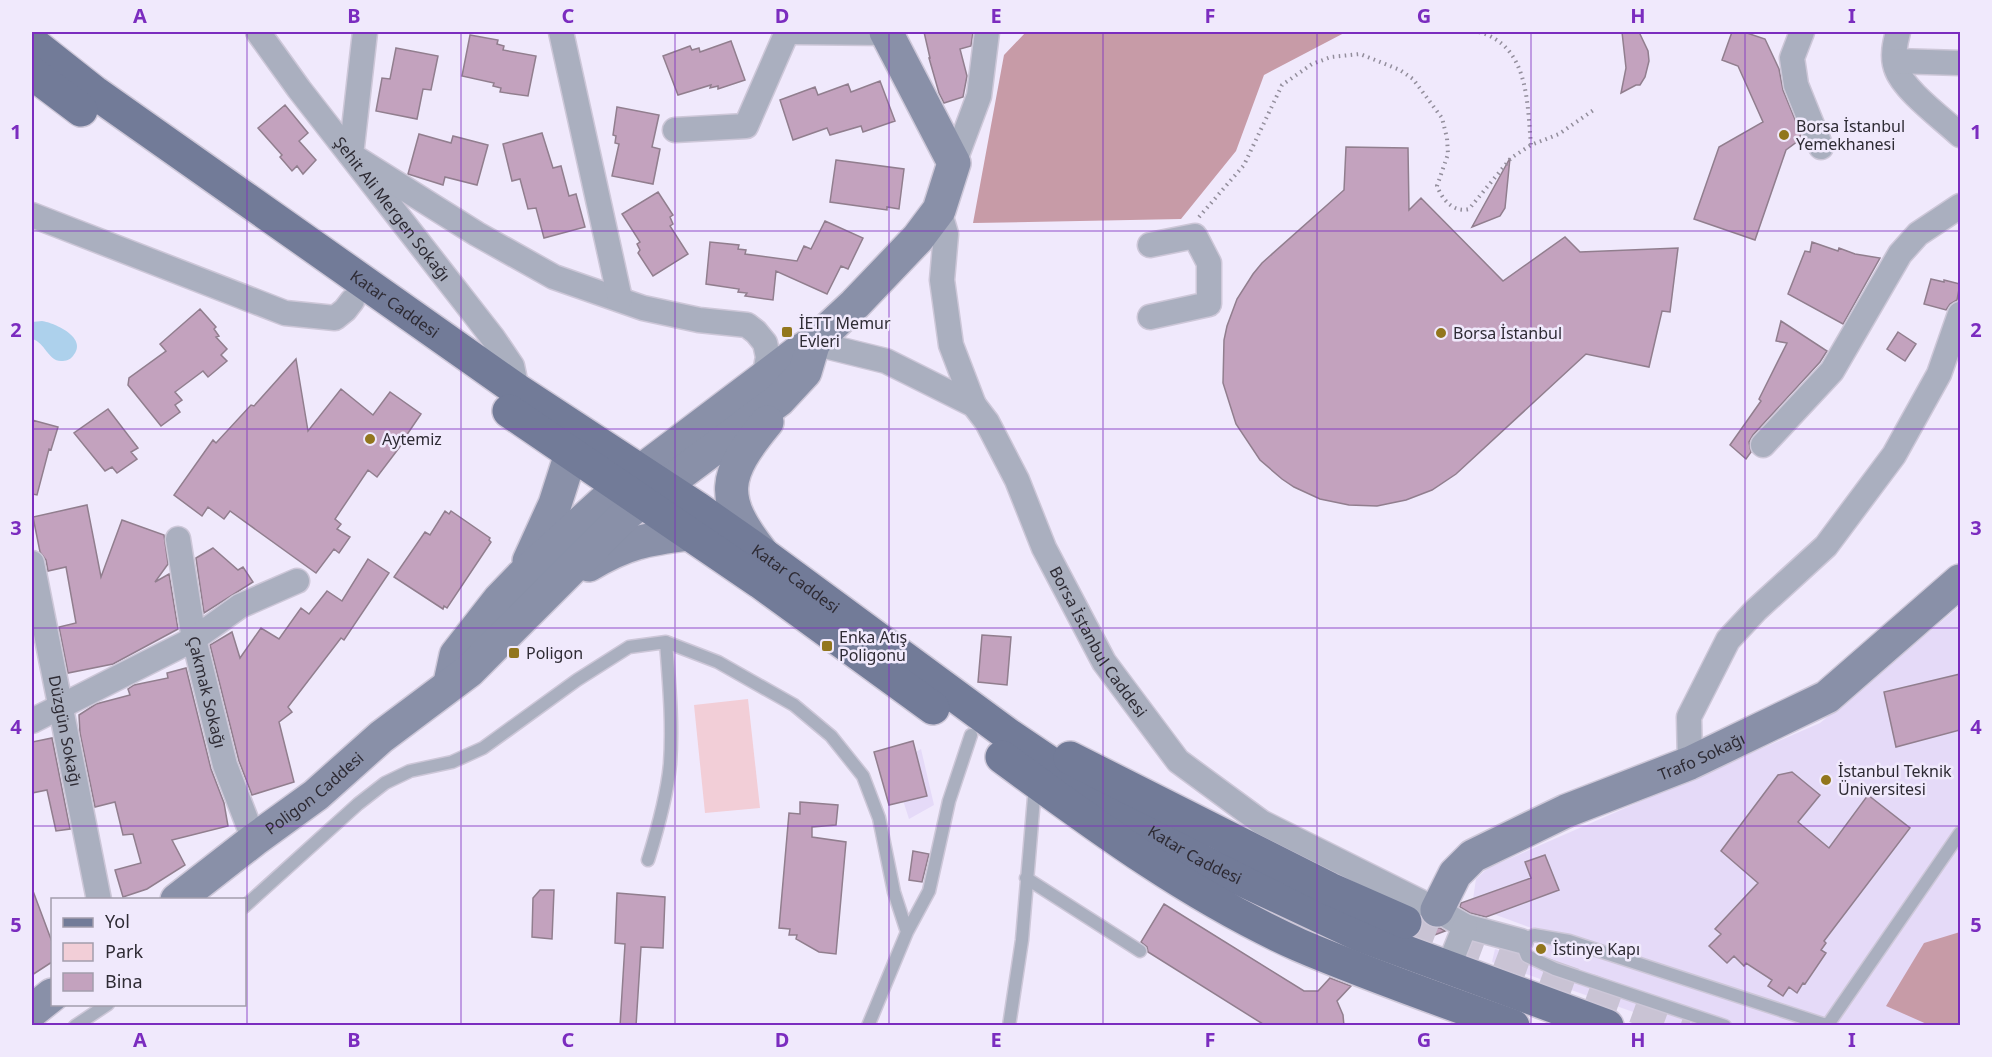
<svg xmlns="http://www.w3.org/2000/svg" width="1992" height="1057" font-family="'Noto Sans',sans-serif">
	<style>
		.built { fill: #e5daf8 }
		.green { fill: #f2ced7 }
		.forest { fill: #c79ba7 }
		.water { fill: #add1ec }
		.building { fill: #c3a2be; stroke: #917e8e; stroke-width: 1.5 }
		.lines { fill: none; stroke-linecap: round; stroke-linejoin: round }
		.primary-tunnel { stroke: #c9c3d4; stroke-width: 33; stroke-dasharray: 33 16; stroke-linecap: butt }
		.lane-casing { stroke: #cdc7d8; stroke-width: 15 }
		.street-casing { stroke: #cdc7d8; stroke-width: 27 }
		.secondary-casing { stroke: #cdc7d8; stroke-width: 36 }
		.primary-casing { stroke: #cdc7d8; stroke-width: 36 }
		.path { stroke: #938e9c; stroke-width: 4; stroke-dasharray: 1.5 4.5; stroke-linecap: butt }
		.lane { stroke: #aaafbf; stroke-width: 12 }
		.street { stroke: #aaafbf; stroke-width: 24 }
		.secondary { stroke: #8990a8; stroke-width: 33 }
		.primary { stroke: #727b98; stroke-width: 33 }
		.grid { fill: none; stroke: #7b2cbf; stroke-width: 1.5; stroke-opacity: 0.55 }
		.poi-dot { fill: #92761d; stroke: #f0e9fc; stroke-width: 2 }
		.labels { text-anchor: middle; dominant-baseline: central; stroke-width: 5; stroke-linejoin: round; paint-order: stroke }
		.poi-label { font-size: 16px; fill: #2e2b34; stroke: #f0e9fc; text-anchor: start }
		.street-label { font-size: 16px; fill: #2e2b34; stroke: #f0e9fc }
		.neatline { fill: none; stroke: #7b2cbf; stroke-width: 2 }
		.grid-label { font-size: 20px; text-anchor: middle; font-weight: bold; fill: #7b2cbf }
	</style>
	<rect width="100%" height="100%" fill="#f0e9fc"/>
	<!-- built -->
	<path class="built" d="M1960,606V1025H1670L1492,962L1495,949L1533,961L1542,932L1472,906L1476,879L1488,868L1820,723Z
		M921,749L934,805L909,819L892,766Z"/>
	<!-- green -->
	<path class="green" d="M748,699L760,808L705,813L694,705Z"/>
	<!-- forest -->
	<path class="forest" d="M1026,32H1346L1264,75L1236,151L1181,219L973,223L1004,55Z
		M1960,932V1025H1929L1886,1006L1924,943Z"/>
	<!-- water -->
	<path class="water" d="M42,321C55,323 89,338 73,356C70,360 66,361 61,361C48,361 45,342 32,339V322Z"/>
	<!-- building -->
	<path class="building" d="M924,32H973L971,46L960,49L967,76L963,97L944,103L939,93L929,58H930Z
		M1622,32H1639L1648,51L1649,61L1645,77L1640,85H1636L1621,93L1626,68Z
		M1732,32H1744L1765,39L1779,69L1783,90L1801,134L1798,141L1786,150L1755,240L1694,219L1719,147L1763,122L1738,66L1722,60Z
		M470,35L498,40L497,44L504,46L503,50L536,56L528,96L500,92L501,88L493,86L494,83L462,76Z
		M731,41L745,80L718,89V86L710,88L711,85L678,95L663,56L690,46L692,50L699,48L700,52Z
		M396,48L438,56L431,90L423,89L417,119L376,111L382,78L390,79Z
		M880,81L895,121L863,132L861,126L830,135L827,128L793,140L780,100L815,87L818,95L848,84L851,92Z
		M285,105L308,133L299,141L316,160L303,174L297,166L292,171L280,157L282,155L258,128Z
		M617,107L659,115L652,147L660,149L653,184L612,176L619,144L615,143L616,136L613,135Z
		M542,133L553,168L561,166L569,196L576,194L585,227L544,238L536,208L528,209L520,179L512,181L503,144Z
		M419,134L451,143L453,136L488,145L477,185L445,177L443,185L408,174Z
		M1346,147L1408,148L1409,210L1421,198L1503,281L1565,237L1580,252L1678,248L1670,312L1662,311L1649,367L1586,354L1456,474L1432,490L1406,500L1377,506L1349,505L1320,499L1294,487L1282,479L1260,460L1236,424L1223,383L1224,340L1227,326L1237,299L1253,274L1262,263L1344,190Z
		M1510,158L1505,208L1500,216L1472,227Z
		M836,160L904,169L899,209L887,207V210L830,202Z
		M658,192L673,215L670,217L673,224L670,226L688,254L653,276L638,253L640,250L637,244L640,242L622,214Z
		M825,221L863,238L848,269L841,266L827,294L776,271L773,300L745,296L747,293L738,292L739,289L706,284L710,242L739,245L738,249L746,250L745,254L797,261L804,246L811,249Z
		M1812,242L1838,251L1839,248L1855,254L1880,258L1843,324L1788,294L1805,251L1810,252Z
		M1931,279L1944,282V280L1960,284L1957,300L1950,304L1946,310L1924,304Z
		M200,309L216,327L214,329L219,336L216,337L227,349L221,355L227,361L208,377L203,371L175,392L182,400L175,405L180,412L161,426L128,385L129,378L166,351L160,344Z
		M1781,321L1827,351L1820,362L1753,435L1749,442L1751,452L1746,459L1730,445L1761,401L1759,399L1787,343L1776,341Z
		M1898,332L1916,344L1905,361L1887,349Z
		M296,359L308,431L341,389L373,415L390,392L421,414L404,439L405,440L377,477L368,470L335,519L341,524L337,529L350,537L339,553L334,549L316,573L230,511L224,519L208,507L202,516L174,495L213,440L216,443L251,405L254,406Z
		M108,409L138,448L131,452L137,459L117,473L112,467L105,471L74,433Z
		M32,420L58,427L51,450L49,449L37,495L32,494Z
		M87,505L101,577L122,520L164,535L168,564L155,582L169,574L178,629L113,664L68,673L59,627L76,623L66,567L48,571L46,560L40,552L33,517Z
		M445,511L449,514L451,511L490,538L489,540L491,542L447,608L444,606L443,609L394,577L425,532L430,535Z
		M213,548L238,570L243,567L253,582L204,613L196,558Z
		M368,559L389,573L344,640L341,638L288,707L292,712L279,722L294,782L252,795L239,761L210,645L232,632L240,658L261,628L279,639L301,608L309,614L327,591L342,601Z
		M982,635L1011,637L1007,685L978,682Z
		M186,668L211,769L224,803L228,826L172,840L185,865L147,889L123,897L115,870L141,863L133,834L123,835L115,802L95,807L80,733L79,715L96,704L130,695L128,689L134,685L168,678L167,673Z
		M1960,674V730L1896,747L1884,692Z
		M52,738L70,829L56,831L47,790L32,793V742Z
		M913,741L927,796L889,805L874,752Z
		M1792,772L1820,795L1798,822L1829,848L1868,795L1910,828L1824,941L1826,943L1821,950L1826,953L1805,984L1803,983L1797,993L1789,987L1783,996L1768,986L1772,980L1746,963L1744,966L1734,956L1727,963L1709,946L1721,934L1715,929L1758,883L1721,851L1778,775Z
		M800,802L838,805L836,825L812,827V837L846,842L836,954L819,952L796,939L797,935H789L790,929L779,928L789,813L800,814Z
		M913,851L929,854L922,882L909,880Z
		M1545,855L1559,890L1486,917L1470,913L1460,907L1461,903L1531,878L1525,862Z
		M540,890H554L552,939L532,937L533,898Z
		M33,891L52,942V962L32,975Z
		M617,893L665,897L663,948L641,947L636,1026H620L625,944L615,943Z
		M1164,904L1304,991H1318L1330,978L1351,986L1337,1001L1343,1015L1344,1026H1266L1148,952L1147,947L1141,942Z
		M1423,922L1429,927L1440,928L1445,931L1424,939L1417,936L1422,930Z"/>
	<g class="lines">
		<!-- primary-tunnel -->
		<path class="primary-tunnel" d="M1405,922L1508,961L1689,1026"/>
		<defs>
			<path id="lane" d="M648,860C658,828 667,796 670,764C673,723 669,682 666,642
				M1026,878L1140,951
				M244,907L358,804L385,783L410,771L452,762L483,748L577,680L629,647L666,642L718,662L794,705L831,736L863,776L879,818L894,892L907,932
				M75,1026L108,1004
				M868,1026L907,932L929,891L949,801L971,735
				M1009,1026L1022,940L1035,786
				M1725,1026L1555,969L1527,956L1521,941L1534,935L1569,941L1829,1026
				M1827,1026L1960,833"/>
			<g id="street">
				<path id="s1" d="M258,32L299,89L493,338L512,366L517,390"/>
				<path d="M365,32L351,155L477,234L554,277L643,308L699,320L747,325L756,332L765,343L768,357L764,378"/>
				<path d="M561,32L620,299"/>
				<path d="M795,32L886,33"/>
				<path d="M1802,32L1792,58L1796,85L1821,147"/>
				<path d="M1898,32C1895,43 1892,56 1896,68C1903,90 1943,119 1960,135"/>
				<path d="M1895,61L1960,63"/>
				<path d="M675,130L746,126L787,32"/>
				<path d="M954,163L979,96L987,32"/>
				<path d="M939,210L946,234L942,280L951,345L974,405"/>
				<path d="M32,215L285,313L335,318L345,310L352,301"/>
				<path d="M1150,317L1209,304V263L1195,236L1150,245"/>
				<path id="s2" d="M813,343L886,361L974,405L987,422L1017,480L1044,548L1104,662L1178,761L1261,822L1437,910L1465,926L1521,941"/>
				<path d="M1763,445L1832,371L1900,254L1918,234L1960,206"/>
				<path id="s3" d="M178,539L194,639L225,765L254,840"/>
				<path id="s4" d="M32,563L99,900"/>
				<path d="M32,721L194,639L240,606L297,581"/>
				<path d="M1690,763L1689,717L1728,640L1756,610L1826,546L1894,455L1939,374L1960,314"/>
				<path d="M1448,968L1465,926"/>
			</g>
			<g id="secondary">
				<path d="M641,471L797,353L813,343L855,304L918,238L939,210L954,163L886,32"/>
				<path d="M664,486L779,400L805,372L813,345"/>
				<path d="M763,554C718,498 723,475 767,422"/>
				<path d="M529,561L555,504L571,454"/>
				<path d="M589,565C625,543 647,539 688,534"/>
				<path d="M451,678L456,655L499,600L522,576L620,487"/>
				<path id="s5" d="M177,900L254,840L316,795L381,737L469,671L626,514L641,502"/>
				<path id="s6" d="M1437,910L1455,874L1473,856L1566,811L1690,763L1827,697L1960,581"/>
				<path d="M32,1011L52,995"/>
			</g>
			<g id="primary">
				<path id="s7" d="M32,43L94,92L517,390L697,508L764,555L1010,736L1139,823L1202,861L1360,935L1607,1026"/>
				<path d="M32,73L81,110"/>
				<path d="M509,411L760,582L933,708"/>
				<path d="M1002,757C1096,826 1192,897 1299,945C1369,975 1441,1000 1513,1026"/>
				<path d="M1070,758L1330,889L1405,922"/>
			</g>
		</defs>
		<!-- lane casing -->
		<use href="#lane" class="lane-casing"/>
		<!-- street casing -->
		<use href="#street" class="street-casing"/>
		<!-- secondary casing -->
		<use href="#secondary" class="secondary-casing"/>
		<!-- primary casing -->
		<use href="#primary" class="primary-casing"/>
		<!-- path -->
		<path class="path" d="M1479,32C1529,46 1527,102 1531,145
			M1199,217L1244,165L1282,85L1312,64L1331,57L1360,54L1400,70L1413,79L1442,118L1447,138L1448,154L1437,186C1442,199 1453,213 1469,209L1511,158L1531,145L1559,134L1595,109"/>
		<!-- lane -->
		<use href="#lane" class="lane"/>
		<!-- street -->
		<use href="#street" class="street"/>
		<!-- secondary -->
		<use href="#secondary" class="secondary"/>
		<!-- primary -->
		<use href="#primary" class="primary"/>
	</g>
	<!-- grid -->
	<path class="grid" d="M247,32V1026M461,32V1026M675,32V1026M889,32V1026M1103,32V1026M1317,32V1026M1531,32V1026M1745,32V1026M32,231H1960M32,429H1960M32,628H1960M32,826H1960"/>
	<!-- markers -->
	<g class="poi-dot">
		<circle cx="1784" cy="135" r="6"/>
		<rect x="781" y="326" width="12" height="12" rx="3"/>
		<circle cx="1441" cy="333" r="6"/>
		<circle cx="370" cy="439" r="6"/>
		<rect x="821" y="640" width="12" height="12" rx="3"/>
		<rect x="508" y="647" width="12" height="12" rx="3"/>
		<circle cx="1826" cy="780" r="6"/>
		<circle cx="1541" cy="949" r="6"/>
	</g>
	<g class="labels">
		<!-- poi labels -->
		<g class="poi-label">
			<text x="1796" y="126">Borsa İstanbul<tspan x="1796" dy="18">Yemekhanesi</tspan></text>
			<text x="799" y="323">İETT Memur<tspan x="799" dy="18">Evleri</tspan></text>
			<text x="1453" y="333">Borsa İstanbul</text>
			<text x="382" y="439">Aytemiz</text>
			<text x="839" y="637">Enka Atış<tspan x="839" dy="18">Poligonu</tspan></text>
			<text x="526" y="653">Poligon</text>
			<text x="1838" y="771">İstanbul Teknik<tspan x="1838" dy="18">Üniversitesi</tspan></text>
			<text x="1553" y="949">İstinye Kapı</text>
		</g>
		<!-- street labels -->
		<g class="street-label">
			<text stroke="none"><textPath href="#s1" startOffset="222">Şehit Ali Mergen Sokağı</textPath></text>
			<text stroke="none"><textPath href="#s7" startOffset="447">Katar Caddesi</textPath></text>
			<text stroke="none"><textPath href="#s7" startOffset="933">Katar Caddesi</textPath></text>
			<text stroke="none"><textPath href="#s2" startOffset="442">Borsa İstanbul Caddesi</textPath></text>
			<text stroke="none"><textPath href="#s3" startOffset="156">Çakmak Sokağı</textPath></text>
			<text stroke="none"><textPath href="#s4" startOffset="171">Düzgün Sokağı</textPath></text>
			<text stroke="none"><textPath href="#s6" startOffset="315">Trafo Sokağı</textPath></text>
			<text stroke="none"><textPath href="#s5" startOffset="174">Poligon Caddesi</textPath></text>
			<text stroke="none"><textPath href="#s7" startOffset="1419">Katar Caddesi</textPath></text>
		</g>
	</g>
	<!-- border -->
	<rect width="1992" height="1057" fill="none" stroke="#f0e9fc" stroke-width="66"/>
	<!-- legend -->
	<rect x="51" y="898" width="195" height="108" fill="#f0e9fc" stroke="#a29dac" stroke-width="1.5"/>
	<rect x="63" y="918" width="30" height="9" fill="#727b98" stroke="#a29dac" stroke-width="1.5"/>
	<text x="105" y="928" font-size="18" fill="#2e2b34">Yol</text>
	<rect x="63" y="943" width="30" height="18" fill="#f2ced7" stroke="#a29dac" stroke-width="1.5"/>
	<text x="105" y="958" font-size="18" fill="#2e2b34">Park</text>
	<rect x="63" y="973" width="30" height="18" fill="#c3a2be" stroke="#a29dac" stroke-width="1.5"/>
	<text x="105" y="988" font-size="18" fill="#2e2b34">Bina</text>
	<rect x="33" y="33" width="1926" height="991" class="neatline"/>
	<g class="grid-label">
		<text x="140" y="23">A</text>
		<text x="354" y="23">B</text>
		<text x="568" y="23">C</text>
		<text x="782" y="23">D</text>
		<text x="996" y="23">E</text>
		<text x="1210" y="23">F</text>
		<text x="1424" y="23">G</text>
		<text x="1638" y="23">H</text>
		<text x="1852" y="23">I</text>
		<text x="16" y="139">1</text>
		<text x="1976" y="139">1</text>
		<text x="16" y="337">2</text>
		<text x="1976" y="337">2</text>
		<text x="16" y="535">3</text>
		<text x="1976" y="535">3</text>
		<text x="16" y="734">4</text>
		<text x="1976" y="734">4</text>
		<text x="16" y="932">5</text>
		<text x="1976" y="932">5</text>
		<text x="140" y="1047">A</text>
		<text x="354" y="1047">B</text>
		<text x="568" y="1047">C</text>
		<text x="782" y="1047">D</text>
		<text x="996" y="1047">E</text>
		<text x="1210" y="1047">F</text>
		<text x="1424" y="1047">G</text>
		<text x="1638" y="1047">H</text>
		<text x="1852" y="1047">I</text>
	</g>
</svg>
